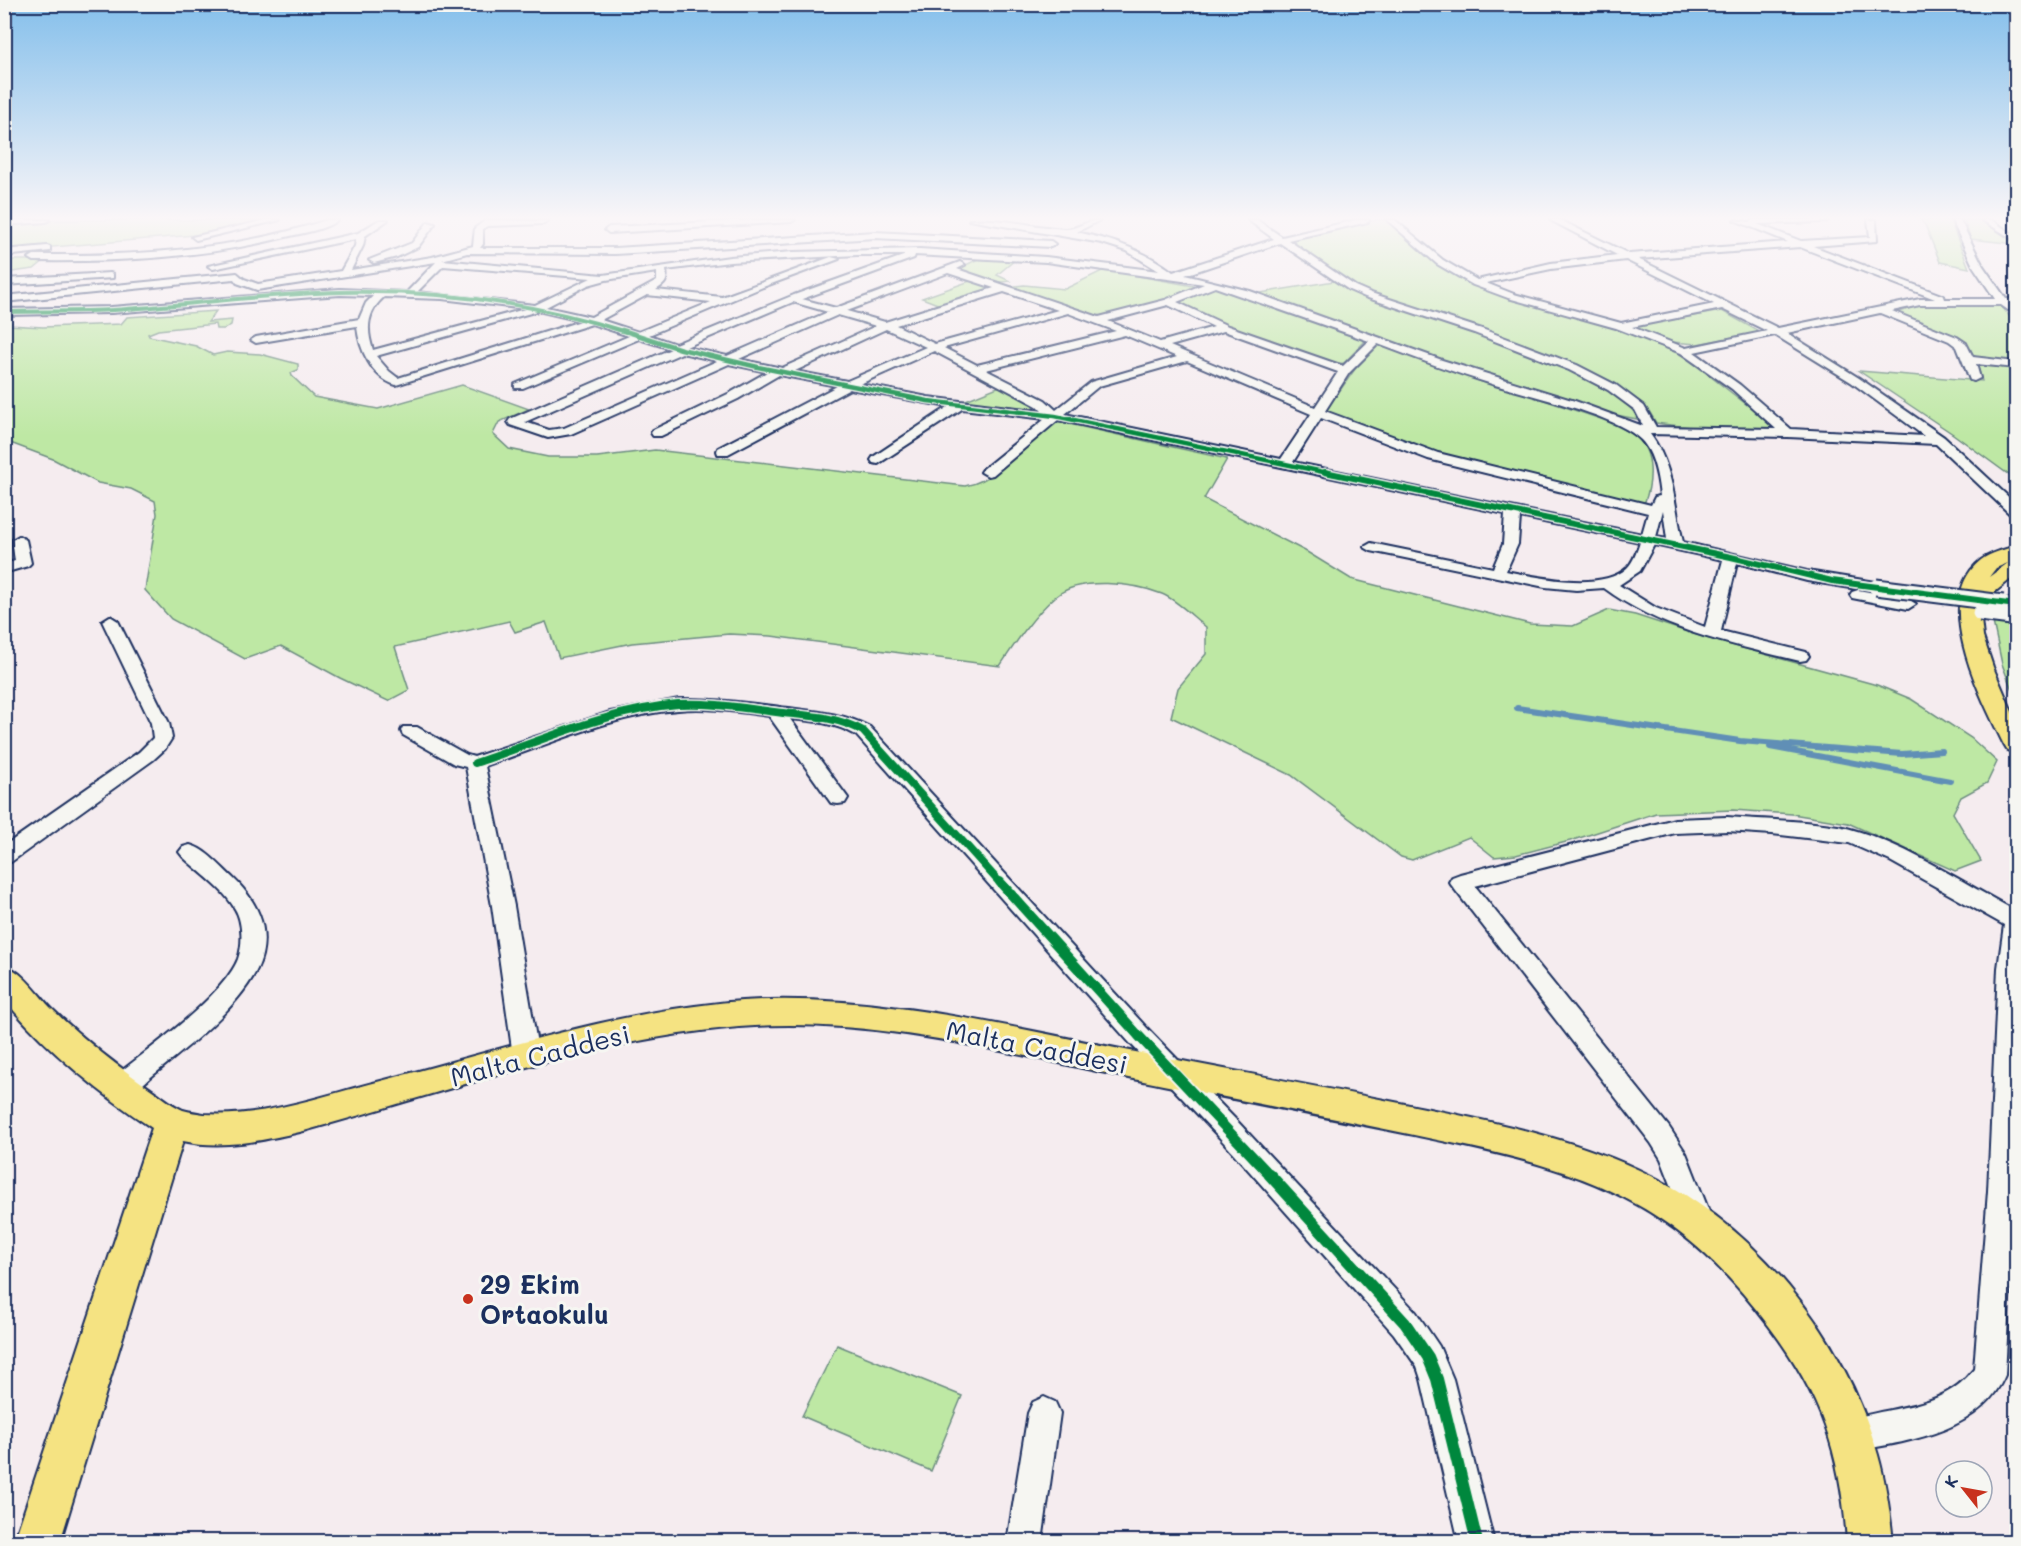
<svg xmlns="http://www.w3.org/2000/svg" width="2021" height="1546" font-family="Mali,sans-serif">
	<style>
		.green { fill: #bee8a4; stroke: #6c8c81; stroke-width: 1.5 }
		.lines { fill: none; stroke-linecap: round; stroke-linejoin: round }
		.stream { stroke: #618fb6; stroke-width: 6 }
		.minor-casing { stroke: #1b2f5e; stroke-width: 4 }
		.major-casing { stroke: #1b2f5e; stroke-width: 4 }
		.minor { fill: #f6f6f2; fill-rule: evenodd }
		.major { fill: #f5e382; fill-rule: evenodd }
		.minor-bridge-casing { stroke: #1b2f5e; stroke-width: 19; stroke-linecap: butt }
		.minor-bridge { stroke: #f6f6f2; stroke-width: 15 }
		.cycleway-far5-casing { stroke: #f6f6f2; stroke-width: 5 }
		.cycleway-far4-casing { stroke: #f6f6f2; stroke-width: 7 }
		.cycleway-far3-casing { stroke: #f6f6f2; stroke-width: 9 }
		.cycleway-far2-casing { stroke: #f6f6f2; stroke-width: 11 }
		.cycleway-far1-casing { stroke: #f6f6f2; stroke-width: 14 }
		.cycleway-casing { stroke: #f6f6f2; stroke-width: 16 }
		.cycleway-far5 { stroke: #00873e; stroke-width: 4 }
		.cycleway-far4 { stroke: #00873e; stroke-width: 4.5 }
		.cycleway-far3 { stroke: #00873e; stroke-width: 6 }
		.cycleway-far2 { stroke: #00873e; stroke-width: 8 }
		.cycleway-far1 { stroke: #00873e; stroke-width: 10 }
		.cycleway { stroke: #00873e; stroke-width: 12 }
		.poi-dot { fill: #c8321e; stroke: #f6f6f2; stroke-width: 2 }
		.labels { text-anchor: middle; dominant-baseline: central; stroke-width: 6; stroke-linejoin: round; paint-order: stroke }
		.near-street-label { font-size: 26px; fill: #1b2f5e; stroke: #f6f6f2 }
		.near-poi-label { font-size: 26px; font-weight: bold; fill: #1b2f5e; stroke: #f6f6f2; text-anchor: start }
	</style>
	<rect width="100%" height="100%" fill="#f5ecef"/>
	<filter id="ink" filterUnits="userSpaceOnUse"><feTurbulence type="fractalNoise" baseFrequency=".0167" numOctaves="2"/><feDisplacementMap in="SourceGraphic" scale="12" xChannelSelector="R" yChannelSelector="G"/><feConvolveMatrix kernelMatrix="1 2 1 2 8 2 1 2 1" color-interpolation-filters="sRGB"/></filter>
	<g filter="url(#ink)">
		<!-- green -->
		<path class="green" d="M47,220H269L207,234L5,251V225Z
			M1376,220H1386L1429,258L1468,282L1505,296L1618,328L1684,356L1777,428C1764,434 1673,426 1656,423L1649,411L1633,398L1593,373L1524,344L1392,302L1356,288L1291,241L1297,237Z
			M1920,220H1950L1969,268L1940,262L1925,225Z
			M1964,220H1981L2016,244L1971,239Z
			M984,256L1016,259L997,275L1010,281L994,283L960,271L958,269Z
			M5,260H45L34,269L5,273Z
			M1104,270L1194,286L1192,290L1162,302L1097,317L1007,287L1024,285L1065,289Z
			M970,281L991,287L992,290L940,305L922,298Z
			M1334,281L1350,290C1396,305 1628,377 1637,419L1616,415L1523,387L1254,294Z
			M1216,286L1366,340L1344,363L1330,364L1226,327L1175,302Z
			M1926,303L1996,304L2001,306L2016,324V364L1976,357L1955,337L1896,313Z
			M216,311L208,322L232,320L231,325L224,329H216L215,324L158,330L148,334L149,336L196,346L213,355L227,352L260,354L298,364V370L291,373L292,376L314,397L378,409L462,385L529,409L499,422L493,434L509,449L548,457H597L655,450L965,486C998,480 1030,443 1056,421L1227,459L1204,499L1307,552L1351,579L1530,624L1573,626L1609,610L1635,615L1706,638L1877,685L1911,699L1971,738L1997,762L1987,783L1961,797L1953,813L1981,861L1955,871L1848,823L1792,814L1733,810L1656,813L1570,841L1516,855L1494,857L1469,837L1412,860L1401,857L1291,775L1171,717L1178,688L1206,654V627C1193,617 1177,600 1162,594C1134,583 1079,576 1055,597C1033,616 1016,642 1000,666L771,636L729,634L632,643L559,658L546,622L515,632L509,621L395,647L409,690L388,701L340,678L281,646L245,659L171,619L145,590L157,514L155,501L131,489L98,483L53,459L5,441V323H11L9,325L43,327L121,324L127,317Z
			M1722,311L1760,332L1697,344L1672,342L1631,327Z
			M1379,345L1601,419C1613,424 1626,429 1636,437C1655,452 1652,484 1644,504L1435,454L1324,413L1355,369Z
			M1977,363L2016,366V480L1953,434L1859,371L1982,381Z
			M1000,386L1031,402L1034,408L961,402Z
			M1993,622L2016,625V700L2002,664Z
			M837,1345L962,1396L931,1471L802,1416Z"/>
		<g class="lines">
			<!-- stream -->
			<path class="stream" d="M1517,708L1740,741L1902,754L1942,751
				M1770,747L1950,781"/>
			<defs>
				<path id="minor" d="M4,220H50L46,222L4,225Z
					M266,220H280L196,240L192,237Z
					M327,220H338C325,230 302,233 286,237C203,258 119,262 34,261L29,258L34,255C134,256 232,251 327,220Z
					M379,220H388L365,236L363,246L351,270L432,257L473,246L475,228L486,220L548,221L544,224L487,226L483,229V244L480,248H615L875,232L1051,241L1055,244L1051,247L875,238L615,254L467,253L442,260L603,275L730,257L793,252L920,249L1046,257L1159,271L1127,251L1102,243L969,220C1000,217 1032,227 1064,229C1076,230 1087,220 1100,220L1077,232C1113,240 1144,250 1173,272L1274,239L1248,220H1257L1282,237L1356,220H1369L1368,222L1288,240L1355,286L1371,293L1482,329L1577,365L1616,385L1644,406L1656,427L1776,429L1732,389L1681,353L1616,328L1508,298L1473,285L1437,264L1387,220H1395L1443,260L1477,280L1551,263L1617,255L1550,220H1560L1629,254L1788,242L1734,220L1750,222L1754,220H1828L1824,222L1757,224L1801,241L1870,237L1868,220H1876L1877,241L1813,246L1944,296L1945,299H1995L1973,266L1952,220H1960L1983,266L2006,299H2016V305H2012V309L2008,310L2001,305H1920L1892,311L1957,337L1966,343L1973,357L2016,362V368L1976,364L1980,378L1974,381L1970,380L1957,347L1949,341L1880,313L1787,333L1859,378L1944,437L2016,504V516L2011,515L1936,444L1788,437L1650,434C1674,466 1674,505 1683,542L1807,571L1876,582L1884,587L1876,592L1807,581L1737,563L1721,631L1806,652L1809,656L1806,660L1800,661C1731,644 1662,631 1604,588L1576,590L1545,587L1371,551L1364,547L1371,543L1493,568L1503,544L1505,514L1058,420L993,475L988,476L981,472L983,469L1045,419L962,409L878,464L873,463L871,460L873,457L948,407L850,389L728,454H718L717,451L718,448L837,386L779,375L738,399L661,436H653L651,433L653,430L730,393L767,372L729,364L571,434L548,438L510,425L508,422L510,419L671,349L639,339L523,388H515V384L629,336L592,324L396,385C372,378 359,349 357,326L256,343L251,340L256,337L359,319L366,303L373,296L340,295L111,313L4,315V309L111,307L340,289L407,292L436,262L257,290L237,283L234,279L4,302V296L237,273L244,279L258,284L341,271L355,246L356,239L213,269L208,266L358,233ZM1280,243L1349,290L1365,297L1474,333L1569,370L1608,390L1635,410L1643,426L1575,401L1442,360L1250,291L1185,275ZM1800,247L1935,299H1920L1778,328L1638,259ZM857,255H906L794,295L675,344L649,335L763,287L839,259L831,257L722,297L656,290C665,284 668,282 666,270L730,262ZM915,255L1046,262L1204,284L1165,300L1099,317L957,269L965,265L960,262L836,308L802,299L914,258ZM1626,260L1714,304L1621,323L1514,294L1486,283L1551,269ZM443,266L591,278L535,305L417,292ZM657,272V281L591,317L546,307L588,285L606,280ZM948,273L994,288L885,322L847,311ZM1215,287L1369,341L1343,366L1228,326L1177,302ZM1004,292L1058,310L935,344L896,325ZM647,295L711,302L638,332L601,320ZM384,297L442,299L525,309L373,350C366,329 367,312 384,297ZM793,302L828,312L727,356L686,347ZM1168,305L1214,327L1160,342L1108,321ZM1722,309L1767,331L1686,348L1632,327ZM538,311L581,321L398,378L389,371L376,356ZM1068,313L1116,331L977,365L944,348ZM838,315L876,326L782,368L739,359ZM886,329L926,347L847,381L795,371ZM1224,331L1338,372L1315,407L1170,346ZM1125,335L1177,357L1091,382L1056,410L1045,400L986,370ZM1775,335L1851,382L1924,436L1791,429L1740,385L1694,352ZM1378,344C1417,359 1456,373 1495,385C1529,395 1619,416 1641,440C1654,453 1658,478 1660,496L1655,497L1651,505L1438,453L1325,411L1349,373ZM934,351L1037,406L1042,411L928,397L860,384ZM682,353L717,361L564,428L549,430L525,422ZM1187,361L1311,414L1281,459L1065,414L1099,386ZM1321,418L1428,459L1648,513L1642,534L1293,462ZM1663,510L1667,539L1656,537ZM1520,517L1640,542C1637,551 1634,561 1627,568C1601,592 1538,577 1506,571L1518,544ZM1654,545L1723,560L1705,627L1656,608L1619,585L1640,571Z
					M754,220H795L791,222L609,233L605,230L609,227Z
					M1982,220H1991L2016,236V241Z
					M428,222L435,224L418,247L397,257L374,263L369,260L412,243Z
					M47,246L50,247V251L4,256V250Z
					M110,273L113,274V278L4,285V279Z
					M19,536L26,540L31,563L28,566L4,573V564L15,561L12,540Z
					M1858,590L1908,599L1916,604L1908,609L1852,598L1850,595L1852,592Z
					M2003,598L2016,600V610L1997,606L1995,603L1997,600Z
					M110,616L118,621L169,723L172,738L165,749L153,760L11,862L4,864V846L139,752L153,738L151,723L102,621Z
					M679,699C713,698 746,703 780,707C811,711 842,712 870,727L1147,1028L1237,1121L1416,1312L1439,1346L1453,1379L1494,1542H1459L1421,1379L1417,1367L1394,1334L1219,1137L1129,1042L856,735C835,723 813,721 790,719L848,798L845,803L838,804L831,803L769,716C739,712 708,707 678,710C612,715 548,745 485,766L514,906L539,1056L535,1063L526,1066L517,1063L513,1056L492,906L466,767L454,764L403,735L401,731L403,727H417L467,755L474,757L610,712Z
					M1727,817C1763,820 1802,820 1838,826C1894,837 1965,884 2016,911V1171L2005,1375C1981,1432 1907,1442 1853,1451L1841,1447L1837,1435L1841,1423C1888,1404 1940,1413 1974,1369L1988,1191L1998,968L2004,925L1890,861L1849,843L1772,834L1727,831L1675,833L1475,886L1669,1127L1686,1153L1714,1224L1710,1233L1700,1237L1690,1233L1661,1159L1651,1143L1449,882L1452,877L1460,874L1675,819Z
					M190,845C206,849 221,867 233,878C255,899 269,924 262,955C253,996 189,1046 157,1072C148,1079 138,1090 128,1095C121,1098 118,1097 111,1095L107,1087L111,1079C144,1053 223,997 238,959C243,945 243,922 235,909C224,889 200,873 183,857L179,852L183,847Z
					M1044,1397L1055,1402L1060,1413L1042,1542H1007L1028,1413L1033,1402Z"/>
				<path id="major" d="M2016,546V559L2011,561L2016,560V575L1996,591L1980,611L1983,637L1993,667L2016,721V753L2007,750L2004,745C1982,699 1929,601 1981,560C1990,553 2006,549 2016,546ZM2008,563L1989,577L1996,568Z
					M4,965C24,972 38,995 52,1009C84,1040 118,1067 155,1092C164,1098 173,1106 183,1110C189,1112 198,1113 204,1114C263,1118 321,1096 377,1082C497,1051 618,1010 742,1001C886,992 1027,1032 1167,1058C1246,1073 1325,1088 1405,1104C1483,1120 1564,1135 1637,1169C1753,1221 1844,1333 1878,1455C1886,1483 1890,1512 1893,1542H1847C1841,1455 1822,1396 1769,1326C1738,1285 1705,1249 1662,1220C1588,1169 1495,1152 1409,1134C1327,1117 1245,1101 1163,1085C1024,1058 882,1015 739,1027C592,1039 446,1092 304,1131C265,1140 223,1150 183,1141L60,1542H14L152,1128C98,1092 46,1050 4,999Z"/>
			</defs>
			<!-- minor casing -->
			<use href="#minor" class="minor-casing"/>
			<!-- major casing -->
			<use href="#major" class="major-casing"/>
			<!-- minor -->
			<use href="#minor" class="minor"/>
			<!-- major -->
			<use href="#major" class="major"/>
			<defs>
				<path id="minor-bridge" d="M1876,587L2003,603
					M1980,613L2011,617"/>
			</defs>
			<!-- minor-bridge casing -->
			<use href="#minor-bridge" class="minor-bridge-casing"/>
			<!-- minor-bridge -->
			<use href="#minor-bridge" class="minor-bridge"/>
			<defs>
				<path id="cycleway-far5" d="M4,312C40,311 77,312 113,310C188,305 264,294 340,292C436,290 535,303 626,332"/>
				<path id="cycleway-far4" d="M622,330L681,349L758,367L928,401L1055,416L1333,474"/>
				<path id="cycleway-far3" d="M1325,472L1731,557L1832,581L2016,605"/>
				<path id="cycleway-far2" d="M475,763C541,741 608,710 678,704C713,702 748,709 783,713C811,716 838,717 863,731L1001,884"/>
				<path id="cycleway-far1" d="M1000,882L1138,1035L1271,1176"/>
				<path id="cycleway" d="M1269,1174L1405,1323L1428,1357L1437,1379L1477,1542"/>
			</defs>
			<!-- cycleway-far5 casing -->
			<use href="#cycleway-far5" class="cycleway-far5-casing"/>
			<!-- cycleway-far4 casing -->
			<use href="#cycleway-far4" class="cycleway-far4-casing"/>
			<!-- cycleway-far3 casing -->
			<use href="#cycleway-far3" class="cycleway-far3-casing"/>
			<!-- cycleway-far2 casing -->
			<use href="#cycleway-far2" class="cycleway-far2-casing"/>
			<!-- cycleway-far1 casing -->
			<use href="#cycleway-far1" class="cycleway-far1-casing"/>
			<!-- cycleway casing -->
			<use href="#cycleway" class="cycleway-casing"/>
			<!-- cycleway-far5 -->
			<use href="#cycleway-far5" class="cycleway-far5"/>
			<!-- cycleway-far4 -->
			<use href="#cycleway-far4" class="cycleway-far4"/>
			<!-- cycleway-far3 -->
			<use href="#cycleway-far3" class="cycleway-far3"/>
			<!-- cycleway-far2 -->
			<use href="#cycleway-far2" class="cycleway-far2"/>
			<!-- cycleway-far1 -->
			<use href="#cycleway-far1" class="cycleway-far1"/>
			<!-- cycleway -->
			<use href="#cycleway" class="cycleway"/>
		</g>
	</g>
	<!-- sky -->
	<linearGradient id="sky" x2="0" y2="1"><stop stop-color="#84bfeb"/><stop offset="0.5" stop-color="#faf6f8"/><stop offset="1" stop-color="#faf6f8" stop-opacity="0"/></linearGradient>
	<rect width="2021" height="436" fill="url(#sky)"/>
	<!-- markers -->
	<circle class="poi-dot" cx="468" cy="1299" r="6"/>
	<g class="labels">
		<!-- near-street labels -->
		<g class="near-street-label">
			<text transform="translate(1037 1047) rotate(11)">Malta Caddesi</text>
			<text transform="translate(540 1055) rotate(-14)">Malta Caddesi</text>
		</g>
		<!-- near-poi labels -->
		<g class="near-poi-label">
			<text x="480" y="1284">29 Ekim<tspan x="480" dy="30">Ortaokulu</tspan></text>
		</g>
	</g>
	<!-- margin -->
	<rect width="2021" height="1546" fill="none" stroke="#f6f6f2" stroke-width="24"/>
	<rect x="12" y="12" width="1997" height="1522" fill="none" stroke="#1b2f5e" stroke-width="2" filter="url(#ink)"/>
	<!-- north arrow -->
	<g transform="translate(1964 1489) rotate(301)"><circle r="28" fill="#f6f6f2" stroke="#9ea6b7" stroke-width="1.5"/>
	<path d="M0-4.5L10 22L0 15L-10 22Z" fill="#c8321e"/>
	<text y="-9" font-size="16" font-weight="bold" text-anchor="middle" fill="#1b2f5e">K</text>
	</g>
</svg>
